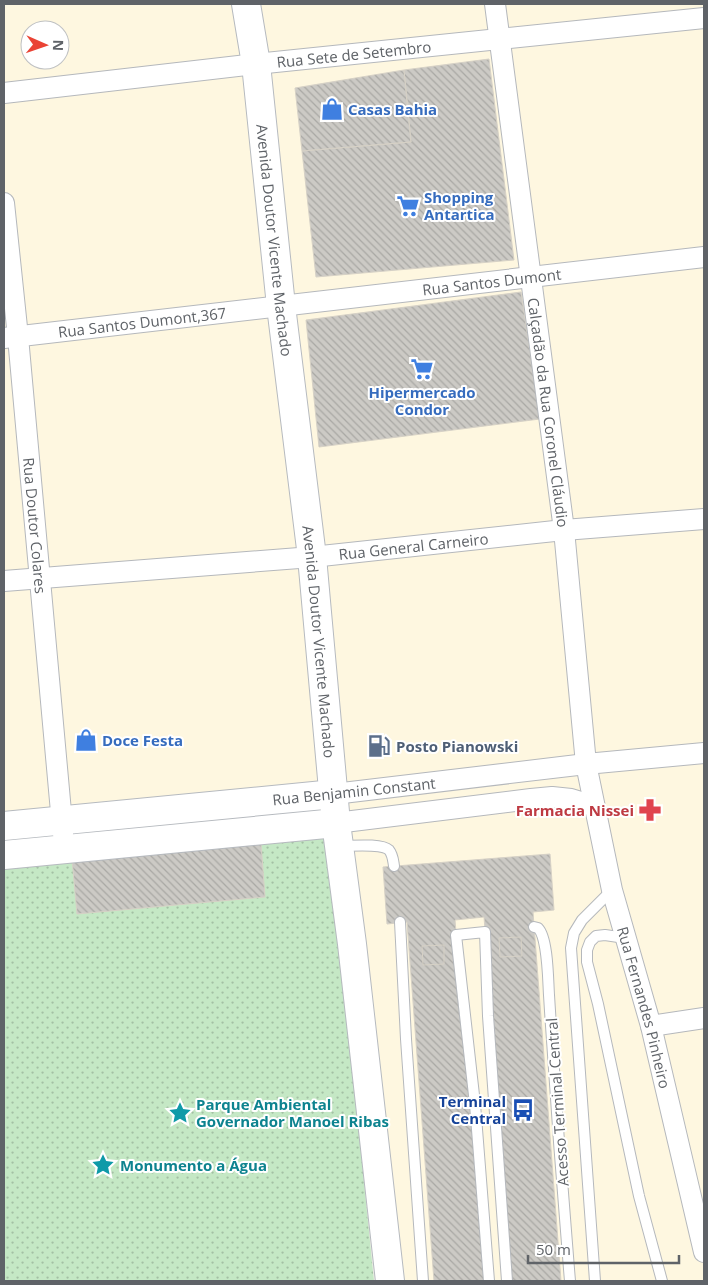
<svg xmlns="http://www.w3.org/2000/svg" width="708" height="1285" font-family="'Open Sans',sans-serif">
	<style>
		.commercial { fill: #fef7e0; fill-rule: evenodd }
		.park { fill: url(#park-dots) }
		.building { fill: url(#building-back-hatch); stroke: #d6d1c6 }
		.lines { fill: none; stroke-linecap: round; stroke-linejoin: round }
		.lane-casing { stroke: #b5b8bc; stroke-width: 12 }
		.street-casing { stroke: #b5b8bc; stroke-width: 22 }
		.secondary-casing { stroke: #b6babf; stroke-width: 30 }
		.lane { stroke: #fff; stroke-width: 10 }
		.street { stroke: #fff; stroke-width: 20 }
		.secondary { stroke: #fff; stroke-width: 28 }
		.labels { text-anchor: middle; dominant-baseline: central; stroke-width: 4; stroke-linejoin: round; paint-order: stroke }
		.street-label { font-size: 15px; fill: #5f6368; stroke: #fff }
		.shop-label { font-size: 15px; font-weight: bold; fill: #366cbe; stroke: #fff; text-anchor: start }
		.service-label { font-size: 15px; font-weight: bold; fill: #4e5e75; stroke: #fff; text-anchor: start }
		.health-label { font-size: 15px; font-weight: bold; fill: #be3a42; stroke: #fff; text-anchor: end }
		.transit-label { font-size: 15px; font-weight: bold; fill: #164399; stroke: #fff; text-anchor: end }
		.culture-label { font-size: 15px; font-weight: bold; fill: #0d838f; stroke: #fff; text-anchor: start }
	</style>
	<defs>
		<pattern id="park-dots" width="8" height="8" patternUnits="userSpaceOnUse" patternTransform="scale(1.25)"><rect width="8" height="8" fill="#c5e8c5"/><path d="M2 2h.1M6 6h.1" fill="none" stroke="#a3c0a4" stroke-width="1.8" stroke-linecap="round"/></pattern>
		<pattern id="building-back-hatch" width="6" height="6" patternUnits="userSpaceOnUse" patternTransform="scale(1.25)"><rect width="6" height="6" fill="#cccac5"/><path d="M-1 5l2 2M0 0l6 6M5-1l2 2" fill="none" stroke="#a9a8a4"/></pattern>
	</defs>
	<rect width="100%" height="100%" fill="#f1efe8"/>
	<!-- commercial -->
	<path class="commercial" d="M4,4H704V1281H381L345,939L4,857ZM30,30H60V60H30Z"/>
	<!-- park -->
	<path class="park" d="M325,835L340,945L374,1281H4V860Z"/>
	<!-- building -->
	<path class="building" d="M489,59L514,260L316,277L302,151L411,142L404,70Z
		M404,70L411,142L302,151L295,88Z
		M521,292L540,419L319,447L306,320Z
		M261,843L265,897L77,914L72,859Z
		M550,854L554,910L533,912L561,1281H512L484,917L455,920L485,1281H434L407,922L387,924L383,867Z
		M521,937L522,956L500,957L499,938Z
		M444,945V964L423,965L422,946Z"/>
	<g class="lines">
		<defs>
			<path id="lane" d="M340,846C352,846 381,843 389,850C393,855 393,860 394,866
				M400,922L406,1039L423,1281
				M534,927L538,928C548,938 548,980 549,995C555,1091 562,1186 570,1281
				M625,938L605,935L596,936L590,942L587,950V962L598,1004L639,1196L662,1281
				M489,1281L475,1104L456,935L485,932L488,1016L507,1281
				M595,1281L571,948L574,933L582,920L612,890"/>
			<g id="street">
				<path id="s1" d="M495,4L564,530L586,764L612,890L651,1026L704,1252"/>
				<path id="s2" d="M4,93L256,64L704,18"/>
				<path id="s3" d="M4,203L18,337L63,834"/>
				<path id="s4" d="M4,338L704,257"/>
				<path id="s5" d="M4,581L312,557L564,530L704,519"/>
				<path d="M334,794L586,764L704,753"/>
				<path d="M336,823L531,799L552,797L571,799L594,806"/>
				<path d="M651,1026L704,1018"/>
			</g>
			<g id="secondary">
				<path id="s6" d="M246,4L256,64L281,306L312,557L336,823L352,944L390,1281"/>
				<path d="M4,826L334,794"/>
				<path d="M4,855L336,823"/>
			</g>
		</defs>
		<!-- lane casing -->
		<use href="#lane" class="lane-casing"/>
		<!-- street casing -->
		<use href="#street" class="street-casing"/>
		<!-- secondary casing -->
		<use href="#secondary" class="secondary-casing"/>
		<!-- lane -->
		<use href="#lane" class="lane"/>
		<!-- street -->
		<use href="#street" class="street"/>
		<!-- secondary -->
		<use href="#secondary" class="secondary"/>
	</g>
	<!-- icons -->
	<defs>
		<symbol id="shop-bare" viewBox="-9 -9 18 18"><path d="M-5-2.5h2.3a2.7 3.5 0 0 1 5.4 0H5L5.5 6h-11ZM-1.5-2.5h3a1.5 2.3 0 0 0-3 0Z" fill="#3f7fe0" stroke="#fff" stroke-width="2.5" paint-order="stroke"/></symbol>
		<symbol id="supermarket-bare" viewBox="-9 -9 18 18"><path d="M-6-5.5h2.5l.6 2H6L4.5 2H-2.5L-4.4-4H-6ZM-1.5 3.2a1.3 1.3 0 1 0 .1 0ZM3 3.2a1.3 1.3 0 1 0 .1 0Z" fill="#3f7fe0" stroke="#fff" stroke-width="2.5" paint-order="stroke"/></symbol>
		<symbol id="fuel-bare" viewBox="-9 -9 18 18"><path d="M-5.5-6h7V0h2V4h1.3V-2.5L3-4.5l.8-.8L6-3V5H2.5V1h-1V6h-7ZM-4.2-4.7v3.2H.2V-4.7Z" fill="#5c6f8a" stroke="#fff" stroke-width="2.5" paint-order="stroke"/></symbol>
		<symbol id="pharmacy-bare" viewBox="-9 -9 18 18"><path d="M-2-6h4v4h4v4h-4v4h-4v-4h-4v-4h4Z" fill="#e0444e" stroke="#fff" stroke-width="2.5" paint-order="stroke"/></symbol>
		<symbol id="bus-bare" viewBox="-9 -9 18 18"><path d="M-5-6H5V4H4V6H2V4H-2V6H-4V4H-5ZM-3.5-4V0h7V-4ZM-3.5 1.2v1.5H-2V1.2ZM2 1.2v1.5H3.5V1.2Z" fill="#1a4fb4" stroke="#fff" stroke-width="2.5" paint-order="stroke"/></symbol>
		<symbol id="sight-bare" viewBox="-9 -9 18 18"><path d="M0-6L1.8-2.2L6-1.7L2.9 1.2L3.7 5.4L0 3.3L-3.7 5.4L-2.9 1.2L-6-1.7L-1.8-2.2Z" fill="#0f9aa8" stroke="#fff" stroke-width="2.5" paint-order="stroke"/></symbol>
	</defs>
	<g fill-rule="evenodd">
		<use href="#shop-bare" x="316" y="93" width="32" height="32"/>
		<use href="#supermarket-bare" x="392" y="190" width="32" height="32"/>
		<use href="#supermarket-bare" x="406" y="353" width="32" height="32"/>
		<use href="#shop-bare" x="70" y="724" width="32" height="32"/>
		<use href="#fuel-bare" x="363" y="730" width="32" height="32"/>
		<use href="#pharmacy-bare" x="634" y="794" width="32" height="32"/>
		<use href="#bus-bare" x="507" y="1094" width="32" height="32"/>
		<use href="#sight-bare" x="164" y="1097" width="32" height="32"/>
		<use href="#sight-bare" x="87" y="1149" width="32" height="32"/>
	</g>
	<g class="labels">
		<!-- street labels -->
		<g class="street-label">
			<text stroke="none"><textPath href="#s2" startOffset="352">Rua Sete de Setembro</textPath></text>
			<text stroke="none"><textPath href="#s6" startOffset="238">Avenida Doutor Vicente Machado</textPath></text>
			<text stroke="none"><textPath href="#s4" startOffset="491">Rua Santos Dumont</textPath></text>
			<text stroke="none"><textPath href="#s4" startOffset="139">Rua Santos Dumont,367</textPath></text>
			<text stroke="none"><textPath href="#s1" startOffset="412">Calçadão da Rua Coronel Cláudio</textPath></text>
			<text stroke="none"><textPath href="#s3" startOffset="324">Rua Doutor Colares</textPath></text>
			<text stroke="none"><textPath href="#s5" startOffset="411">Rua General Carneiro</textPath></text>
			<text stroke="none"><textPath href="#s6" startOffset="642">Avenida Doutor Vicente Machado</textPath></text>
			<text transform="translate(354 791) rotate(-6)">Rua Benjamin Constant</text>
			<text stroke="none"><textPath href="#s1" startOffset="1016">Rua Fernandes Pinheiro</textPath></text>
			<text transform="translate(557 1102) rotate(-94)">Acesso Terminal Central</text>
		</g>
		<!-- shop labels -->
		<g class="shop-label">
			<text x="348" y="109">Casas Bahia</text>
			<text x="424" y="197">Shopping<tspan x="424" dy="17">Antartica</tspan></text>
			<text x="422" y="392" text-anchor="middle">Hipermercado<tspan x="422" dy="17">Condor</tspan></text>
			<text x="102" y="740">Doce Festa</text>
		</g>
		<!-- service labels -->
		<g class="service-label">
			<text x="396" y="746">Posto Pianowski</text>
		</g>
		<!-- health labels -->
		<g class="health-label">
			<text x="634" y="810">Farmacia Nissei</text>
		</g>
		<!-- transit labels -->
		<g class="transit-label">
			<text x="506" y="1101">Terminal<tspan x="506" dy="17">Central</tspan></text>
		</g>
		<!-- culture labels -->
		<g class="culture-label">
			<text x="196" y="1104">Parque Ambiental<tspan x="196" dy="17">Governador Manoel Ribas</tspan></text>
			<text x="120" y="1165">Monumento a Água</text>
		</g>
	</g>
	<!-- border -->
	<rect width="708" height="1285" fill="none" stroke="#5f6368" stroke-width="10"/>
	<!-- north arrow -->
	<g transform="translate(45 45) rotate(92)"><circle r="24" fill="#ffffff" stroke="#bfc1c3"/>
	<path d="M0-4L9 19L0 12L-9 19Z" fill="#ea4335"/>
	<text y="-8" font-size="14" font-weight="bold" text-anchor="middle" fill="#5f6368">N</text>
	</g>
	<!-- scale -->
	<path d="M528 1255v8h151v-8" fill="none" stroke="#5f6368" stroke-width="2.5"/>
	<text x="536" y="1255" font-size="15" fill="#5f6368" stroke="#ffffff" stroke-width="4" paint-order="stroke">50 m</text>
</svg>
